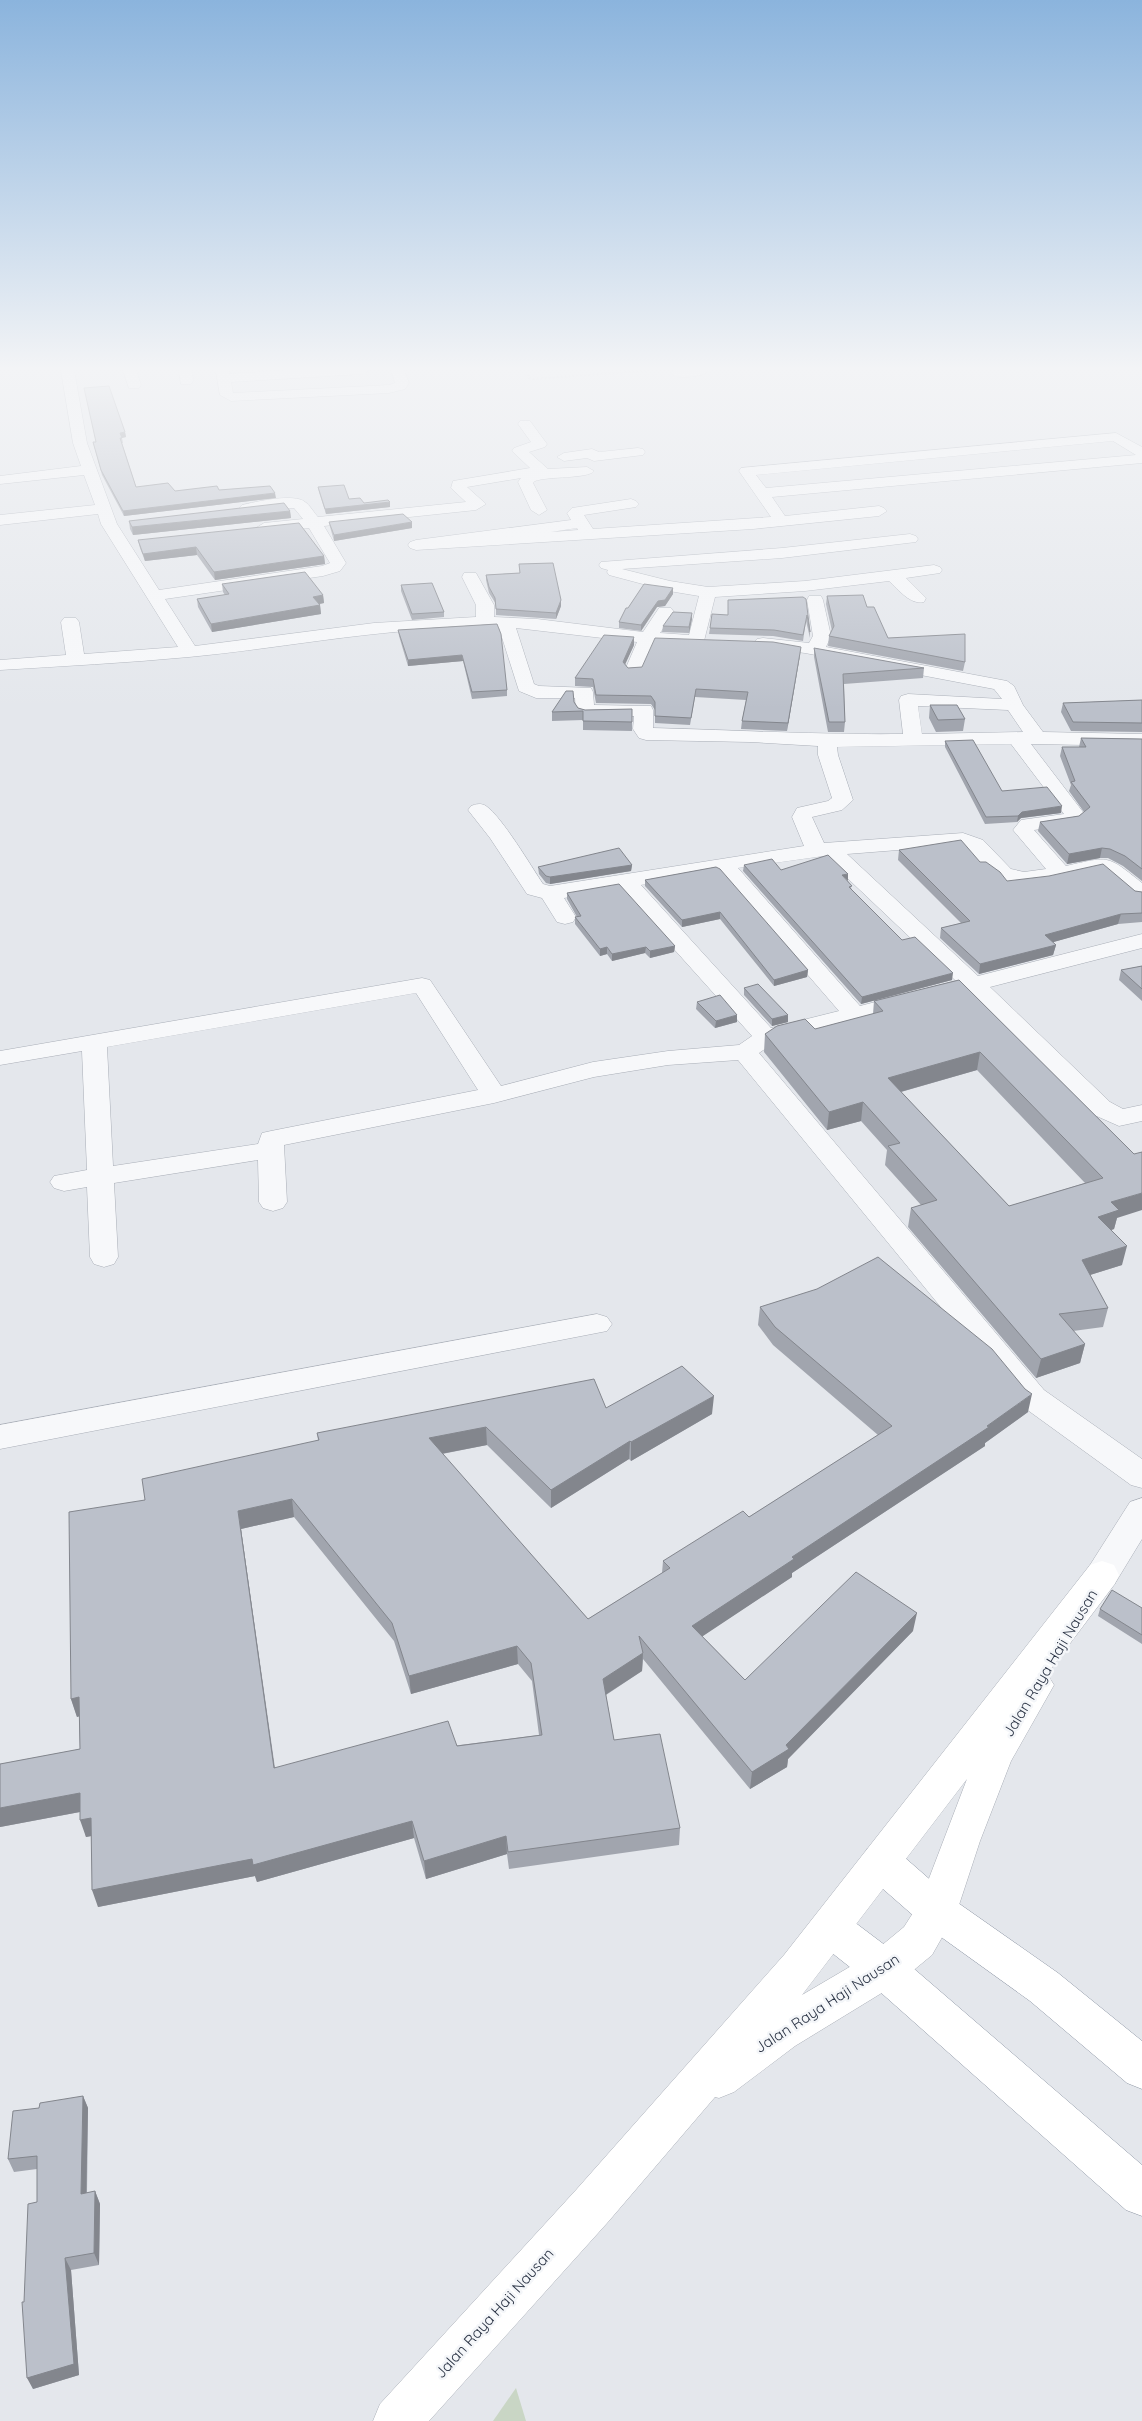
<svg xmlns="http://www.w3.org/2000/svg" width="1142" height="2421" font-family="Quicksand,sans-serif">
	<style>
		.green { fill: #c9d6c5 }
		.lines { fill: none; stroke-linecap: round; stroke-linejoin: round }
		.minor-casing { stroke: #a9aeb7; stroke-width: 1 }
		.tertiary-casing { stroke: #a9aeb7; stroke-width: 1 }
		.secondary-casing { stroke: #a9aeb7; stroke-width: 1 }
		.motorway-casing { stroke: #8b94a3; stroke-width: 1 }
		.path { stroke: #c2c5cb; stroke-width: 2; stroke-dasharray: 2 2; stroke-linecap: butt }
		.minor { fill: #f7f8fa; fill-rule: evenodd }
		.tertiary { fill: #f7f8fa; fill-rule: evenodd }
		.secondary { fill: #fff; fill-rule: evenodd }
		.motorway { fill: #fff; fill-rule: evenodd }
		.wall { fill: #a1a5ae; fill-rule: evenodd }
		.shaded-wall { fill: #83868d }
		.building { fill: #bbc0ca; stroke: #83868d; fill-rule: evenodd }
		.labels { text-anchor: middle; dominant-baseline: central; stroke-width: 5; stroke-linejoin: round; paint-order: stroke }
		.near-street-label { font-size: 15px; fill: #2b3445; stroke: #f4f6f9 }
	</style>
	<rect width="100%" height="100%" fill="#e4e7ec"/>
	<!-- green -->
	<path class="green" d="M516,2388L526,2421H493Z"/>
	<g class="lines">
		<defs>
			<path id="minor" d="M61,370H74L87,443L117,524L159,590L322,566L330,563L309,528L264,533L256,528L264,523L303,519L294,508C278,507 258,515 242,511L239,508L242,505C254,502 295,493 305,502C310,505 314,513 318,517L466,502L451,488L453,481L530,468L512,451L514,448L531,442L518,424L520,421H530L547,444L545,447L529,452L548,469L587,467L594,471C588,479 548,476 535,481L533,483L547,510L539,515L531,510L518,482L521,478L467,487L486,504L476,510L324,526L346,563L340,571L323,576L165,599L195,646L374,623L476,617V605L462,577L464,573H476L494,605V617L537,619L643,632L659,608H671L674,612L660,633L689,635L699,596L669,591L609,575L607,572L608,570L601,568L599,565L601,562L782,548L910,534L916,536L918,539L916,542L782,558L622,569L670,581L708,587L805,581L934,565L940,567L942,570L940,573L906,578L926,598L924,602C910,605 899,590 889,581L805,591L715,597L703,645L693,646L654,643L643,670L640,674H628L625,670L637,642L516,628L534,684L539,686L591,688L593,692L594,705L651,706L653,710V728C736,730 819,735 903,734L899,700L901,696L908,694L1002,699L994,689L805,653L757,647L754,643L757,639L763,638L809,643L813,636L807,600L809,596H821L823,600L831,636L826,647L1007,681L1014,686L1023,705L1043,732L1142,734V746L1031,744L1086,816L1077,824L1034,830L1066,866C1110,856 1107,855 1142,883V901L1134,899L1101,872C1069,877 1025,896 995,878C981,870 976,853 962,845L847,854L978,976L1142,934V948L990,987L1110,1102L1123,1109L1142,1105V1121L1119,1126L1092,1114L968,993L775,1042L759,1053L1044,1390L1142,1459V1488L1131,1485L1022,1406L738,1060L668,1065L594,1077L494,1103L284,1145L287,1202L283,1208L273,1211L263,1208L259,1202L258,1160L114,1183L118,1257L114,1264L104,1267L94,1264L90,1257L87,1187L64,1191L54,1188L50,1182L54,1176L87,1170L82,1051L0,1065V1051L422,978L430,980L501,1086L593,1062L668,1051L739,1045L752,1036L620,889L564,898L576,917L573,922L565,924L557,922L542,898L527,894L490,838L468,810L471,806C476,804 481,803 486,806C502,817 531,866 543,884L550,886L804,846L792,817L797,808L828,801L832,798L818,755V746L750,742L646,740L639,738L633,729L634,716L585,717L578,715L576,711L575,698H536L519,691L499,628C394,625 293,647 189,657C126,663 63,666 0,670V660L66,655L61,622L64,618H76L79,622L84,654L178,647L101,524L98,514L0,525V515L95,505L84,475L0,484V476L81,466L73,443ZM918,706L1008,710L1023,732L922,734ZM1011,744L1064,814L1021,820L1013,830L1046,869L1024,872L1011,869L983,840L963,833L824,843L812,817L842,810L853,800L838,755L837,747ZM824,856L956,981L860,1006L738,868ZM718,871L839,1011L771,1028L641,885ZM416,993L478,1090L271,1131L262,1133L258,1144L113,1166L107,1047Z
				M123,370H136L141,385L139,388H129Z
				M179,370H192L193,381L191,384H181Z
				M216,370H229V374L288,370H369L363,374L231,382L233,393L389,385L395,383L391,370H404L409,383L405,389L389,393L231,401L220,395Z
				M674,370H710C704,377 683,378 674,376L672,373Z
				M1116,433L1142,447V463L772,497L785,516L879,506L884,508L887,511L879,516L753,529L416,550L410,548L408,545L410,542L416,540L571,520L567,513L572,508L631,499L636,501L639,504L636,507L584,515L593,529L771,517L739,471L741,468ZM1113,441L1136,455L766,488L756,475ZM577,528L578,530L551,532Z
				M638,448L643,449L645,452L643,455L594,461L587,458L564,461L557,457L564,453L592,449L599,452Z
				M597,1314L607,1317L612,1324L607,1331L0,1449V1425Z"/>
			<path id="tertiary" d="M1142,1498V1539L1114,1585L1102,1589L1090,1585L1085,1575L1090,1565L1130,1502Z"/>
			<path id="secondary" d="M1102,1561L1114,1565L1119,1575L1114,1585L1047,1674L1054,1685L1011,1761L980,1841L957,1911L932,1955L898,1983L795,2046L734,2092L719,2098L715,2097L608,2222L429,2421H373L380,2404L576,2190L784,1955L1090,1565ZM967,1779L920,1902L904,1927L870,1955L802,1995Z"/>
			<path id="motorway" d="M881,1844L895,1849L951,1898L1058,1973L1142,2041V2089L1127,2083L1030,2001L923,1924L867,1875L862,1862L867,1849Z
				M831,1909L845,1915L898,1955L1142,2165V2216L1126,2210L870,1983L817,1941L811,1928L817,1915Z"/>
		</defs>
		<!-- minor casing -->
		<use href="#minor" class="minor-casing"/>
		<!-- tertiary casing -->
		<use href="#tertiary" class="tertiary-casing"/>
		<!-- secondary casing -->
		<use href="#secondary" class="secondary-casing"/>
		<!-- motorway casing -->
		<use href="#motorway" class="motorway-casing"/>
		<!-- path -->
		<path class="path" d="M527,370L529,378L533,379L655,370"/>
		<!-- minor -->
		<use href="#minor" class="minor"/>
		<!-- tertiary -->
		<use href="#tertiary" class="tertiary"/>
		<!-- secondary -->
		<use href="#secondary" class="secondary"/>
		<!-- motorway -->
		<use href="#motorway" class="motorway"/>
	</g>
	<!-- wall -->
	<path class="wall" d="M125,432L126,437L122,438L123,443H122L136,487L175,491L219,490L276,498L124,516L102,475L93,442H96Z
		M318,487L349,499L364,503L390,507L326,514L319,492Z
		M290,511L291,518L133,535L130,529L129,521Z
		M329,522L412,528L334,541L330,527Z
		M138,540L324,556L325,564L215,580L197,555L145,561L140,548Z
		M519,564L561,600V606L556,619L496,615V604L489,593L486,580V575L520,573Z
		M222,584L323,595L324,603L319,604L320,605L321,614L212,632L198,607L197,599L225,595L223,592Z
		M401,585L444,612V617L412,620L401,591Z
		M673,588V594L665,606L657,607L641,631L619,628V622Z
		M827,596L867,607L888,638L965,662L963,671L828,646L829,636L832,631L826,604Z
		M803,597L810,632V638L806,621L803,641L773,636L709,634L710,628L728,615Z
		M692,619L689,633L662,632L663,626Z
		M497,624L507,690V696L472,699L463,661L408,666L399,636L398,630Z
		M634,645L625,664L628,668L800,655L787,731L741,729L742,721L746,700L695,697L690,725L655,723V710L651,704L596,703L593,687L575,686V678Z
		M814,648L924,668L923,678L844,684L845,722L844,732H828L814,657Z
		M1142,700V732L1071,731L1061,712L1063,703Z
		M574,702L578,708L585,710L632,709V731L583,730V720L552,721V712Z
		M930,705L965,719L963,731L936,732L929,718Z
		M1081,738L1142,739V881L1123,866L1108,858H1100L1067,864L1038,831L1040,822L1079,816L1084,812L1069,791L1071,785L1060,756L1062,747H1079Z
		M945,741L1002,791L1061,813L1021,818L1017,822L985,824L945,747Z
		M899,850L980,862L1007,881L1135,891L1142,892V922L1118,924L1053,942L1056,945L1053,955L979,974L940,938L941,928L961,923L898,860Z
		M632,865L631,871L550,884L546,883L539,874L538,867Z
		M744,865L781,870L848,881L852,890L902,940L952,980L861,1004L743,871Z
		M716,867L808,970L807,977L774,986L720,919L682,927L645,886V880Z
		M567,893L675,946L674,952L650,958L645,953L612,961L607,954L600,956L575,924V917H577L567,899Z
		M1142,966V1001L1119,980L1121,970Z
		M959,980L1134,1154L1114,1229L1111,1230L1122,1265L1090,1275L1108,1308L1103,1327L1073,1331L1085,1344L1080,1363L1036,1378L908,1227L911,1208L921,1205L885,1165L887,1150L861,1121L827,1130L764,1052L765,1034L815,1029L873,1014L874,1001ZM977,1070L1085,1183L1009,1206L901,1092Z
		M744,988L788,1022L772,1026L744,995Z
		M697,1002L737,1022L715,1028L696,1009Z
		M760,1307L1028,1412L985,1443V1446L792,1573V1577L702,1636L745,1680L913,1631L788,1759L787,1767L750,1789L643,1659L642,1671L606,1695L614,1740L680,1828L679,1845L509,1869L507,1854L426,1879L414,1838L257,1882L255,1876L98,1907L91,1836L86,1837L80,1812L0,1827V1764L80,1749L79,1716L77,1717L71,1699L145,1500L318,1440L317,1433L606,1408L712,1414L631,1461L629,1459L551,1508L487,1445L442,1454L588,1619L662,1573L663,1561L749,1517L878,1435L773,1345L758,1325ZM294,1517L394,1641L411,1694L518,1664L532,1681L539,1735L275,1768L241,1529Z
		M1142,1608V1644L1098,1616L1100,1609Z
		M83,2096L88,2108L87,2193L95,2191L100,2204L99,2265L71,2270L79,2375L33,2389L24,2302L37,2202V2169L14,2172L8,2159L39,2108Z"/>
	<!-- shaded-wall -->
	<path class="shaded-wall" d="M125,432L126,437L121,438L120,433Z
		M275,493L276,498L124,516L123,511Z
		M390,502V507L326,514L325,509Z
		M290,511L291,518L133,535L132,527Z
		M412,522V528L334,541V535Z
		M196,547L197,555L145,561L143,554Z
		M324,556L325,564L215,580L214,572Z
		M673,588V594L665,606L657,607L641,631V625L658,601Z
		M323,595L324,603L314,605L313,597Z
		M561,600V606L556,619V613Z
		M320,605L321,614L212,632L211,624Z
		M692,613V619L689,633V627Z
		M634,637V645L623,669V662Z
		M801,647L800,655L787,731L788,723Z
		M462,655L463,661L408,666V660Z
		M1062,806L1061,813L1021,818L1017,822L1018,816L1022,812Z
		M1102,848L1100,858L1067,864L1069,854Z
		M632,865L631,871L550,884V877Z
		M848,874V881L842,875Z
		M720,912V919L682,927V920Z
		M1121,914L1118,924L1043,945L1045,935Z
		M1056,945L1053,955L979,974L980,964Z
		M675,946L674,952L650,958V951Z
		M607,947V954L600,956V949Z
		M646,947L645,953L612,961V954Z
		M808,970L807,977L774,986V980Z
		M953,973L952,980L861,1004L862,997Z
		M737,1015V1022L715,1028L716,1021Z
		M788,1015V1022L772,1026V1019Z
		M980,1052L977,1070L886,1096L888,1078Z
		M863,1102L861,1121L827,1130L829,1112Z
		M1142,1193V1210L1117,1218L1114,1229L1094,1236L1098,1217L1111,1202Z
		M1127,1246L1122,1265L1077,1279L1082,1260Z
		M1085,1344L1080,1363L1036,1378L1041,1359Z
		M1032,1394L1028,1412L985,1443V1446L792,1573V1577L691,1644L692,1626L792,1557L987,1426Z
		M714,1396L712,1414L631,1461V1442Z
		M486,1427L487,1445L430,1456L429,1438Z
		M630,1441L629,1459L551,1508V1490Z
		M292,1499L294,1517L241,1529L277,1786L274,1768L238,1511Z
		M917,1613L913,1631L788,1759L787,1767L750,1789L752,1772L786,1745Z
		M517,1646L518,1664L411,1694L409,1676Z
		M643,1653L642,1671L602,1697L603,1679Z
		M79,1697L84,1715L77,1717L71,1699Z
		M80,1793L85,1811L0,1827V1808Z
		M91,1818L97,1835L86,1837L80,1820Z
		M412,1821L414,1838L257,1882L255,1876L98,1907L92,1890Z
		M506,1836L507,1854L426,1879L424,1861Z
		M83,2096L88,2108L86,2206L81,2194Z
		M95,2191L100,2204L99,2265L94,2253Z
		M65,2258L71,2270L79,2375L33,2389L27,2378Z"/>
	<!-- building -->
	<path class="building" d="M109,386L125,432L120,433L122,438H120L136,487L168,483L175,491L217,486L219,490L270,486L275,493L123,511L101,470L93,442H96L84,388Z
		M344,485L349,499L360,498L364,503L388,500L390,502L325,509L318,487Z
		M284,503L290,511L132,527L129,521Z
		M403,514L412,522L334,535L329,522Z
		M299,523L324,556L214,572L196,547L143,554L138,540Z
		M553,563L561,600L556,613L496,609L495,598L489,587L486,575L520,573L519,564Z
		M305,572L323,595L313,597L320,605L211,624L197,599L229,594L222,584Z
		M432,583L444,612L412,614L401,585Z
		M644,584L673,588L665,600L658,601L641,625L619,622L626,608H628Z
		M863,595L867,607H874L888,638L965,634V662L829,636L834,626L827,596Z
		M803,597L806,599L810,632L807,615L803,635L774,630L710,628L712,614L728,615V600Z
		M673,612L692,613L689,627L663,626Z
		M497,624L501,634L507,690L472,692L462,655L408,660L398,630Z
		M604,635L634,637L623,662L628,668L642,667L655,638L773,642L801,647L788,723L742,721L748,692L696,689L691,718L655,716V702L651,696L596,695L593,679L575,678Z
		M814,648L924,668L843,674L845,722H829Z
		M566,691H573L574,702L578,708L585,710L632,709V722L583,721V711L552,712Z
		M1142,700V723L1073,722L1063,703Z
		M930,705H957L965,719L938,720Z
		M1081,738L1142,739V869L1125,856L1110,849L1102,848L1069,854L1040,822L1079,816L1090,807L1071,782L1075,781L1062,747H1086Z
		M973,740L1002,791L1047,787L1062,806L1022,812L1018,816L986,817L945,741Z
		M961,840L980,862H986L1000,872L1007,881L1049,876L1103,864L1135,891L1142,892V913L1121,914L1045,935L1056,945L980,964L941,928L970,921L899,850Z
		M619,848L632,865L550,877L546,876L538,867Z
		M828,855L848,874L842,875L852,886L849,887L902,940L915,937L953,973L862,997L744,865L772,859L781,870Z
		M716,867L720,869L808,970L774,980L720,912L682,920L645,880Z
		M619,884L675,946L650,951L646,947L612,954L607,947L600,949L575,917L581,916L567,893Z
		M1142,966V989L1121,970Z
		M959,980L1134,1154L1142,1152V1193L1111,1202L1119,1210L1098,1217L1127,1246L1082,1260L1108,1308L1059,1314L1085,1344L1041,1359L911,1208L937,1200L888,1146L900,1143L863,1102L829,1112L765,1034L777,1026L805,1019L815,1029L883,1011L874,1001ZM980,1052L1103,1178L1009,1206L888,1078Z
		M758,984L788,1015L772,1019L744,988Z
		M720,995L737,1015L716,1021L697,1002Z
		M878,1257L992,1349L1025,1389L1032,1394L987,1426L989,1427L792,1557L794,1559L692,1626L745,1680L856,1572L917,1613L786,1745L789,1749L752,1772L639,1636L643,1653L603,1679L614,1740L660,1734L680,1828L508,1852L506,1836L424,1861L412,1821L253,1865L252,1859L92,1890L91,1818L80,1820V1793L0,1808V1764L80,1749L79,1697L71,1699L69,1512L145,1500L142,1479L319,1440L317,1433L594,1379L606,1408L682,1366L714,1396L631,1442L630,1441L551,1490L486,1427L429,1438L588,1619L670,1568L663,1561L743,1511L749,1517L892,1426L775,1327L760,1307L817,1289ZM292,1499L392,1623L409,1676L517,1646L531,1663L542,1735L457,1746L448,1721L274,1768L238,1511Z
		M1112,1590L1142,1608V1635L1100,1609Z
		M83,2096L81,2194L95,2191L94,2253L65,2258L74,2364L27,2378L22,2302H24L28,2204L37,2202V2156L8,2159L13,2111L39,2108L40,2103Z"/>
	<!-- sky -->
	<linearGradient id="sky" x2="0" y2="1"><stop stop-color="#8bb4dd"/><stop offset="0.52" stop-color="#f3f4f6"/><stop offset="1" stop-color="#f3f4f6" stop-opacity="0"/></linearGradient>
	<rect width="1142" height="709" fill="url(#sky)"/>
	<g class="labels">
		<!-- near-street labels -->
		<g class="near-street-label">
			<text transform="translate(1050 1663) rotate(-59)">Jalan Raya Haji Nausan</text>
			<text transform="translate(827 2003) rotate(-33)">Jalan Raya Haji Nausan</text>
			<text transform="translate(494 2313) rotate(-48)">Jalan Raya Haji Nausan</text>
		</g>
	</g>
</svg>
